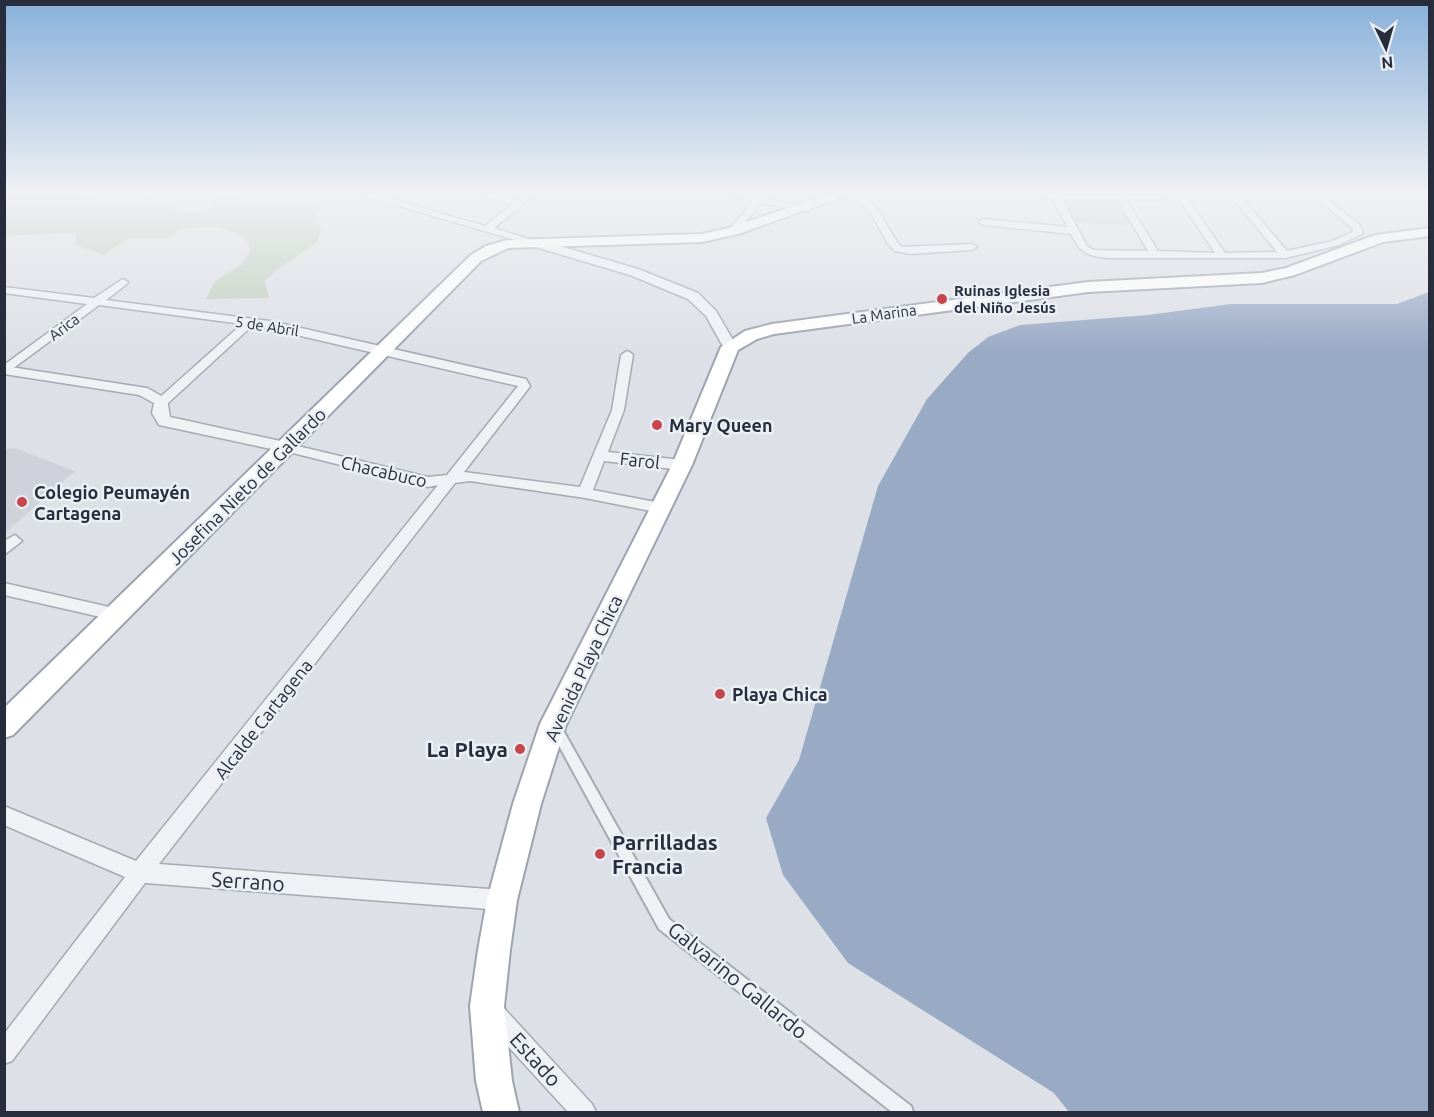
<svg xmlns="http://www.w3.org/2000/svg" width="1434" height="1117" font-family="Ubuntu,sans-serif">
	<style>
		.built { fill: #cfd2db }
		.green { fill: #c1cfbe }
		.water { fill: #99aac5 }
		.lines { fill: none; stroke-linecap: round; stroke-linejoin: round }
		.pedestrian-casing { stroke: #a6aab3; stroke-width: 4 }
		.minor-casing { stroke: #a6aab3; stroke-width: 3 }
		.tertiary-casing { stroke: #a6aab3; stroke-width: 3 }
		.primary-casing { stroke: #9da3b1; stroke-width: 4 }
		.pedestrian { fill: #eff1f5; fill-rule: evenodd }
		.minor { fill: #eff1f5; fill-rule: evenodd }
		.tertiary { fill: #eff1f5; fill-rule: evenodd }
		.primary { fill: #fff; fill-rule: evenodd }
		.poi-dot { fill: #c6464e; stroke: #eceff4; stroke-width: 2 }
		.labels { text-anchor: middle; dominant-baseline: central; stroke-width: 5; stroke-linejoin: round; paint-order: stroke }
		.far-poi-label { font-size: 15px; font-weight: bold; fill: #272d3c; stroke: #eceff4; text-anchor: start }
		.far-street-label { font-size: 15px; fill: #272d3c; stroke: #eceff4 }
		.poi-label { font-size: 18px; font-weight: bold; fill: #272d3c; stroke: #eceff4; text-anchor: start }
		.street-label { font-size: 18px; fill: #272d3c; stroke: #eceff4 }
		.near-poi-label { font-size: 21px; font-weight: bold; fill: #272d3c; stroke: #eceff4; text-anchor: end }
		.near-street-label { font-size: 21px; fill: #272d3c; stroke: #eceff4 }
	</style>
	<rect width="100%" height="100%" fill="#dde0e6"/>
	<!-- built -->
	<path class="built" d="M14,448L75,471L5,533V449Z"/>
	<!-- green -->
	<path class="green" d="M5,195H79L122,201L151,196L173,210L204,213L218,197L310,200L321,229L317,243L279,268L265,281L269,298L206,299L215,281L241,265L251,250L245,237L219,227L182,228L168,238H129L103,255L76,245L75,233L5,236Z
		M1061,200L1118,201L1133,225L1075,223Z"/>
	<!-- water -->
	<path class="water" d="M1429,292V1112H1069L1054,1093L848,963L783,875L766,818L799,760L878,486L927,399L968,353L988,337L1020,325L1148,315L1231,304H1397Z"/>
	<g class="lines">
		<defs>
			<path id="pedestrian" d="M555,721L559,723L669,919L911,1106L913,1112H892L659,929L551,731L549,727L551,723Z"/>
			<path id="minor" d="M361,195H377L485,226L513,204L480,195H499L519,200L525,195H535L494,228L541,243L536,246Z
				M729,195H767L765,198L811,208L806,211L761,203L736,233L733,234L728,231L753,201Z
				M854,195H864L878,210L897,242L902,247L972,244L977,247L972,250L910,254L895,251L888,244L871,213Z
				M1060,195L1087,246L1093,250L1148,251L1115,195H1123L1158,251L1215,253L1176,195H1185L1225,253L1277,252L1230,195H1239L1287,251L1332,241L1353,232L1352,228L1312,195H1322L1360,225L1363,233L1339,245L1285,258H1107C1086,256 1080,252 1071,234L984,225L979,222L984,219L1068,227L1051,196Z
				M123,279L128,282L127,284L106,300L270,321L526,379L530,386L528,389L464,472L580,487L612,410L621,355L627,351L631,353L633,355L624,410L608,452L682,460L689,465L682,470L604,461L593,490L666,504L668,508L666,512L661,513L585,498L470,481L455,483L159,864L502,890L509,893L512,900L509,907L502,910L145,883L12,1061L4,1064V1034L125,877L4,825V806L136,861L438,485L428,487L285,451L280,450L278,447L280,444L285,443L428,477L447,475L518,386L253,325L166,405H158V399L242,324L99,305L4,375V365L87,304L4,293V287L94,298Z
				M15,535L22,541L4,555V541Z
				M4,583L118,609L124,610L126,615L124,620L118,621L4,595Z
				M493,1002L501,1005L592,1104L596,1112H568L485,1021L482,1013L485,1005Z"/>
			<path id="tertiary" d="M536,239L638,269L698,293L716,311L737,347L735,350H725L706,316L688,299L630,275L532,246L530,243Z
				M4,366L147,388L167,399L170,417L285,442L293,447L285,452L159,425L152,413L154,403L139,395L4,374Z"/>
			<path id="primary" d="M825,195H847L738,234L702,242L508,248L481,261L13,735L4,738V708L471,255L486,246L507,240L702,234L729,228Z
				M1043,195H1167L1160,199H1050Z
				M1430,228V236L1383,242L1295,275L1262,283L1088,292L774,334L757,339L738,350L692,465L566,725L541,804L517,900L510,950L504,1006L512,1081L519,1112H483L476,1081L470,1006L478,950L487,900L513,804L540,724L672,465L721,347L745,331L772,324L1088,282L1262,273L1286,268L1375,235Z"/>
		</defs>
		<!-- pedestrian casing -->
		<use href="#pedestrian" class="pedestrian-casing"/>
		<!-- minor casing -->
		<use href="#minor" class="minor-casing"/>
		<!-- tertiary casing -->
		<use href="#tertiary" class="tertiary-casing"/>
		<!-- primary casing -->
		<use href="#primary" class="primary-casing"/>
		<!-- pedestrian -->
		<use href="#pedestrian" class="pedestrian"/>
		<!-- minor -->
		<use href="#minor" class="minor"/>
		<!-- tertiary -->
		<use href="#tertiary" class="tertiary"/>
		<!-- primary -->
		<use href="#primary" class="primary"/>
	</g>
	<!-- sky -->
	<linearGradient id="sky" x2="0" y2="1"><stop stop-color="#88b0da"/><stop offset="0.55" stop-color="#f0f1f4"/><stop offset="1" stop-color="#f0f1f4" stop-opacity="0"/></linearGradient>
	<rect width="1434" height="352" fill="url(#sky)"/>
	<!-- markers -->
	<g class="poi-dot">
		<circle cx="942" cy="299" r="6"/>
		<circle cx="657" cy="425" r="6"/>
		<circle cx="22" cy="502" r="6"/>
		<circle cx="720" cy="694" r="6"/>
		<circle cx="520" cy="749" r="6"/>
		<circle cx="600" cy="854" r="6"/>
	</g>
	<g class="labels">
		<!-- far-poi labels -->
		<g class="far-poi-label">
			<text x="954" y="290">Ruinas Iglesia<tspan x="954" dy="17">del Niño Jesús</tspan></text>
		</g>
		<!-- far-street labels -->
		<g class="far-street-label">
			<text transform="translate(884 314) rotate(-8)">La Marina</text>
			<text transform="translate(267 326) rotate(9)">5 de Abril</text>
			<text transform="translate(64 327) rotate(-37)">Arica</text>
		</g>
		<!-- poi labels -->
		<g class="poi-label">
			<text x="669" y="425">Mary Queen</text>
			<text x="34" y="492">Colegio Peumayén<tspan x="34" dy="21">Cartagena</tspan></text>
			<text x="732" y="694">Playa Chica</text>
		</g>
		<!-- street labels -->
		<g class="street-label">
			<text transform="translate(640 460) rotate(6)">Farol</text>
			<text transform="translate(384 471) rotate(13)">Chacabuco</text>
			<text transform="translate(247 486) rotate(-45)">Josefina Nieto de Gallardo</text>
			<text transform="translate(583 668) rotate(-65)">Avenida Playa Chica</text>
			<text transform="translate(263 719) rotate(-52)">Alcalde Cartagena</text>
		</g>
		<!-- near-poi labels -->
		<g class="near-poi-label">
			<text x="508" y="749">La Playa</text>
			<text x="612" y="842" text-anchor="start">Parrilladas<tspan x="612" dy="24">Francia</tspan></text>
		</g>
		<!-- near-street labels -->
		<g class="near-street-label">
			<text transform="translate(248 881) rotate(4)">Serrano</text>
			<text transform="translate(738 980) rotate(39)">Galvarino Gallardo</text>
			<text transform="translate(536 1059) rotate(48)">Estado</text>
		</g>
	</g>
	<!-- border -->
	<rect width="1434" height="1117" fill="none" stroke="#272d3c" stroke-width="12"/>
	<!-- north arrow -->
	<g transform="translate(1386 48) rotate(175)" stroke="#eceff4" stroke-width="4.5" paint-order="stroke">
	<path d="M0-4.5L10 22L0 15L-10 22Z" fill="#272d3c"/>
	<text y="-9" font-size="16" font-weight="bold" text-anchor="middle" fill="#272d3c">N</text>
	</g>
</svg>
